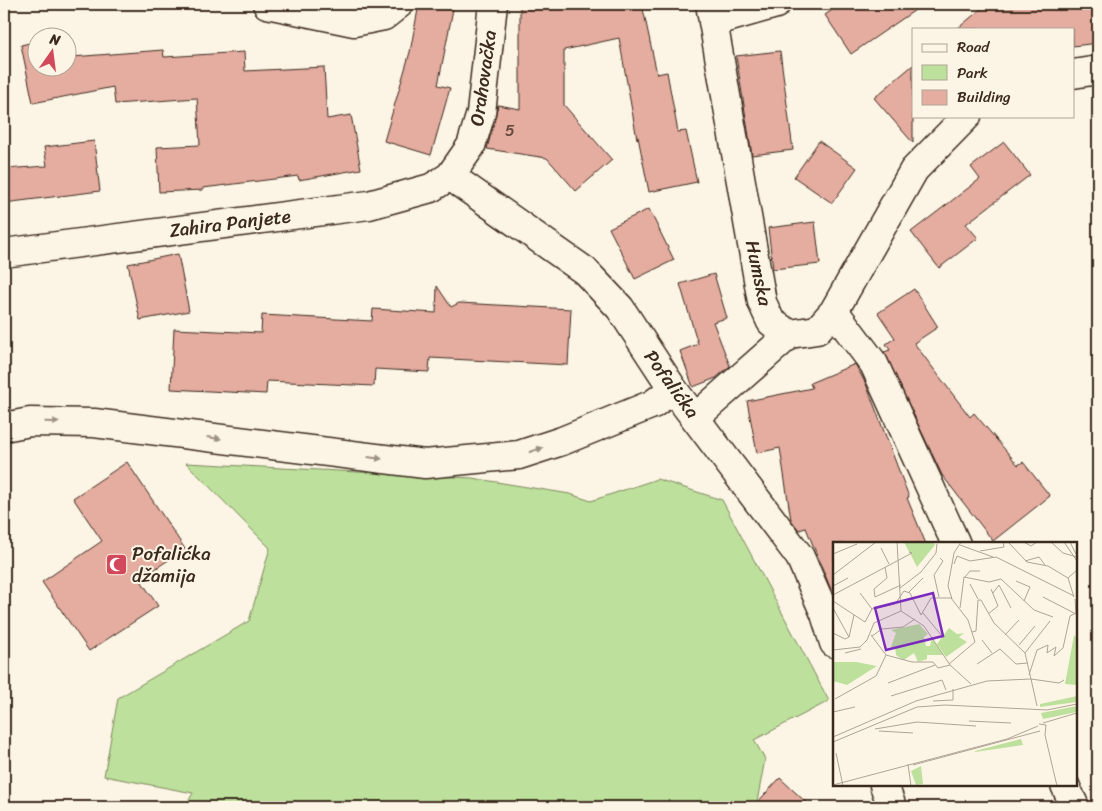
<svg xmlns="http://www.w3.org/2000/svg" width="1102" height="811" font-family="Sriracha,sans-serif">
	<style>
		.green { fill: #bde19c; stroke: #7c865d }
		.building { fill: #e5aca0; stroke: #3b2a1e }
		.lines { fill: none; stroke-linecap: round; stroke-linejoin: round }
		.minor-casing { stroke: #3b2a1e; stroke-width: 31 }
		.minor { stroke: #fcf5e5; stroke-width: 28 }
		.oneway { fill: #9c9082 }
		.labels { text-anchor: middle; dominant-baseline: central; stroke-width: 4; stroke-linejoin: round; paint-order: stroke }
		.number-label { font-size: 16px; fill: #664a3e }
		.street-label { font-size: 19px; fill: #3b2a1e; stroke: #fcf5e5 }
		.poi-label { font-size: 19px; fill: #3b2a1e; stroke: #fcf5e5; text-anchor: start }
		.inset-road { fill: none; stroke: #afa495; stroke-width: 1 }
		.view { fill: #7b2cbf; fill-opacity: 0.15; stroke: #7b2cbf; stroke-width: 2.5 }
		.inset-edge { fill: none; stroke: #3b2a1e; stroke-width: 2.5 }
	</style>
	<rect width="100%" height="100%" fill="#fcf5e5"/>
	<filter id="ink" filterUnits="userSpaceOnUse"><feTurbulence type="fractalNoise" baseFrequency=".02" numOctaves="2"/><feDisplacementMap in="SourceGraphic" scale="10" xChannelSelector="R" yChannelSelector="G"/><feConvolveMatrix kernelMatrix="1 2 1 2 8 2 1 2 1" color-interpolation-filters="sRGB"/></filter>
	<g filter="url(#ink)">
		<!-- green -->
		<path class="green" d="M186,463L472,478L570,494L591,501L657,479L722,500L829,701L754,740L765,759L756,807H185L193,793L104,776L118,698L249,621L270,548Z"/>
		<!-- building -->
		<path class="building" d="M419,4H454L438,85L450,88L431,155L384,141L410,52Z
			M520,4H642L657,74L667,72L678,132L686,131L697,182L649,192L638,137L637,139L619,38L564,50V105L612,160L576,191L547,158L487,149L498,105L520,109Z
			M841,4H924L851,54L825,15Z
			M987,4H1098V43L1073,46V29H957Z
			M68,35L72,57L163,50L164,57L244,52L245,71L324,67L327,119L351,115L361,169L299,180L298,176L203,188V190L159,192L157,147L200,145L197,98L115,104L113,87L33,103L21,45L38,41V68H68V38H55Z
			M780,51L793,150L752,155L736,56Z
			M913,65V143L874,98Z
			M94,141L100,191L4,203V169L47,166L44,147Z
			M819,141L857,168L832,203L794,177Z
			M1004,142L1030,175L966,224L978,238L939,268L911,232L980,179L971,167Z
			M649,209L674,260L635,279L609,228Z
			M815,222L820,264L773,269L768,228Z
			M178,254L189,311L140,320L128,264Z
			M714,274L727,318L713,322L730,366L716,378L693,387L680,351L698,344L680,284Z
			M437,286L451,307L459,303L571,309L568,365L430,358L429,372L375,369L374,386L267,381L266,394L171,389L174,329L261,333L262,315L372,321L373,309L436,313Z
			M914,289L938,327L914,343L970,417L974,413L1018,465L1023,462L1050,496L993,541L942,475L884,352L890,350L886,344L895,338L878,313Z
			M855,364L866,384L909,497L907,498L926,544H834V597L806,528L799,530L791,520L780,448L757,453L747,401L812,388L810,383Z
			M127,462L185,549L140,579L158,606L89,651L42,582L102,541L73,498Z
			M780,778L811,807H753Z"/>
		<g class="lines">
			<defs>
				<path id="minor" d="M267,4L354,22L384,16L399,4
					M710,4L762,302L771,322L790,334L817,330L834,311L914,170L967,116
					M713,22L776,4
					M1073,74L1098,70
					M450,176L585,271L620,308L673,389L800,557L825,614L834,643
					M4,253L369,205L431,188L450,176L471,146L481,113L493,4
					M834,311L874,364L956,544
					M696,417L790,334
					M4,427L30,422L94,423L425,464L519,455L562,441L653,404L673,389
					M884,785L892,807
					M1065,785L1075,807"/>
			</defs>
			<!-- minor casing -->
			<use href="#minor" class="minor-casing"/>
			<!-- minor -->
			<use href="#minor" class="minor"/>
		</g>
		<!-- one-way arrows -->
		<defs><path id="oneway-solid" d="M-6-.8H1V-3.2L6.5 0L1 3.2V.8H-6Z" transform="scale(1.25)"/></defs>
		<g class="oneway">
			<use href="#oneway-solid" transform="translate(52 422) rotate(1)"/>
			<use href="#oneway-solid" transform="translate(214 438) rotate(7)"/>
			<use href="#oneway-solid" transform="translate(536 450) rotate(-18)"/>
			<use href="#oneway-solid" transform="translate(375 458) rotate(7)"/>
		</g>
	</g>
	<!-- icons -->
	<defs>
		<symbol id="mosque-square" viewBox="-11 -11 22 22"><rect x="-9" y="-9" width="18" height="18" rx="4" fill="#d1495b" stroke="#fcf5e5"/><path d="M3.5-4.9A6 6 0 1 0 3.5 4.9A5 5 0 1 1 3.5-4.9Z" fill="#fff"/></symbol>
	</defs>
	<g fill-rule="evenodd">
		<use href="#mosque-square" x="104" y="552" width="25" height="25"/>
	</g>
	<g class="labels">
		<!-- number labels -->
		<g class="number-label">
			<text x="510" y="130">5</text>
		</g>
		<!-- street labels -->
		<g class="street-label">
			<text transform="translate(483 78) rotate(-82)">Orahovačka</text>
			<text transform="translate(230 223) rotate(-7)">Zahira Panjete</text>
			<text transform="translate(759 273) rotate(78)">Humska</text>
			<text transform="translate(672 384) rotate(54)">Pofalićka</text>
		</g>
		<!-- poi labels -->
		<g class="poi-label">
			<text x="132" y="553">Pofalićka<tspan x="132" dy="22">džamija</tspan></text>
		</g>
	</g>
	<!-- overview -->
	<g transform="translate(833 542)">
		<rect width="244" height="244" fill="#fcf5e5"/>
		<path d="M71,0H100L102,3L84,25ZM86,82L95,92L91,95L93,104H97L99,96L110,113H94V117L85,120L81,111L71,118L67,116L63,113L62,105H58L63,91L58,88ZM116,86L124,92L131,91L126,95L134,100L113,115L104,102ZM241,93L244,96V143L232,142ZM0,120H23L44,124L14,143L0,139ZM244,154V160L207,165V162ZM244,164V170L210,177L208,171ZM188,197L190,203L142,210V209ZM88,224L90,242L83,243L78,229Z" fill="#bde19c"/>
		<path class="inset-road" d="M64,0L68,69M175,0L194,20L215,24L235,36M191,0L198,4L204,0M218,0L230,11L244,15M231,0L244,19M237,0L244,14M127,3L160,15M48,6L56,22M147,9L171,5L170,0M0,12L24,2M192,19L206,15L212,23M121,22L124,14L137,19L163,15L241,54M52,25L54,36L41,47L42,55L68,43M0,33L43,0M132,35L137,29H147M183,39L197,45L191,59M137,42L145,57M0,44L15,36M67,46L88,30L103,11L104,2M76,50L90,36M27,51L39,67M160,51L166,43L178,66M0,53L79,11L76,10M106,55L101,33L110,19L107,16M210,55L243,72M241,55L235,36L244,28M119,57L115,44L121,11L128,0M145,58H148L161,81L192,111L198,137L226,141L231,138M0,59L32,80L39,67L62,62L71,49L77,51L88,73L98,56H118L135,78L142,100L116,122M0,66L16,95M127,66L131,35L156,40L168,37L201,68L220,75M68,69L91,84L117,123L138,142M90,71L109,94M155,72L165,64L158,47M139,90L143,89L145,58M0,91L12,97L16,95M38,93L53,113M172,93L186,78M39,94L49,87L70,85L82,77M16,95L21,73M149,98L159,111M186,103L202,84M0,108L27,105L34,98L41,81L68,69M12,111L28,107M192,111L217,79M53,113L79,120H100L105,126L117,123M144,122L167,107L183,122L195,121M196,133L204,108L215,103L214,111L223,105L221,114L230,106L237,74L243,71L242,57M55,141L102,123M58,154L109,138L113,148M2,157L43,134L53,113M100,159L120,158V147M0,170L22,165M136,179L178,181M210,181L244,171M206,182L213,183L212,193L224,244M42,187L84,180L143,184M46,189L80,191M0,195L83,159L154,139L198,137L204,164M0,200L84,165L112,163L214,168L244,162M3,211L10,244M75,222L78,244M80,223L207,189M0,243L174,197L205,184"/>
		<path class="view" d="M100,51L110,94L53,108L42,66Z"/>
		<rect width="244" height="244" class="inset-edge"/>
	</g>
	<!-- margin -->
	<rect width="1102" height="811" fill="none" stroke="#fcf5e5" stroke-width="20"/>
	<rect x="10" y="10" width="1082" height="791" fill="none" stroke="#3b2a1e" stroke-width="2" filter="url(#ink)"/>
	<!-- legend -->
	<rect x="912" y="28" width="162" height="90" fill="#fcf5e5" stroke="#afa495"/>
	<rect x="922" y="44" width="25" height="8" fill="#fcf5e5" stroke="#afa495"/>
	<text x="957" y="52" font-size="15" fill="#3b2a1e">Road</text>
	<rect x="922" y="65" width="25" height="15" fill="#bde19c" stroke="#afa495"/>
	<text x="957" y="78" font-size="15" fill="#3b2a1e">Park</text>
	<rect x="922" y="90" width="25" height="15" fill="#e5aca0" stroke="#afa495"/>
	<text x="957" y="102" font-size="15" fill="#3b2a1e">Building</text>
	<!-- north arrow -->
	<g transform="translate(52 52) rotate(14)"><circle r="24" fill="#fcf5e5" stroke="#afa495"/>
	<path d="M0-4L9 19L0 12L-9 19Z" fill="#d1495b"/>
	<text y="-8" font-size="14" font-weight="bold" text-anchor="middle" fill="#3b2a1e">N</text>
	</g>
</svg>
